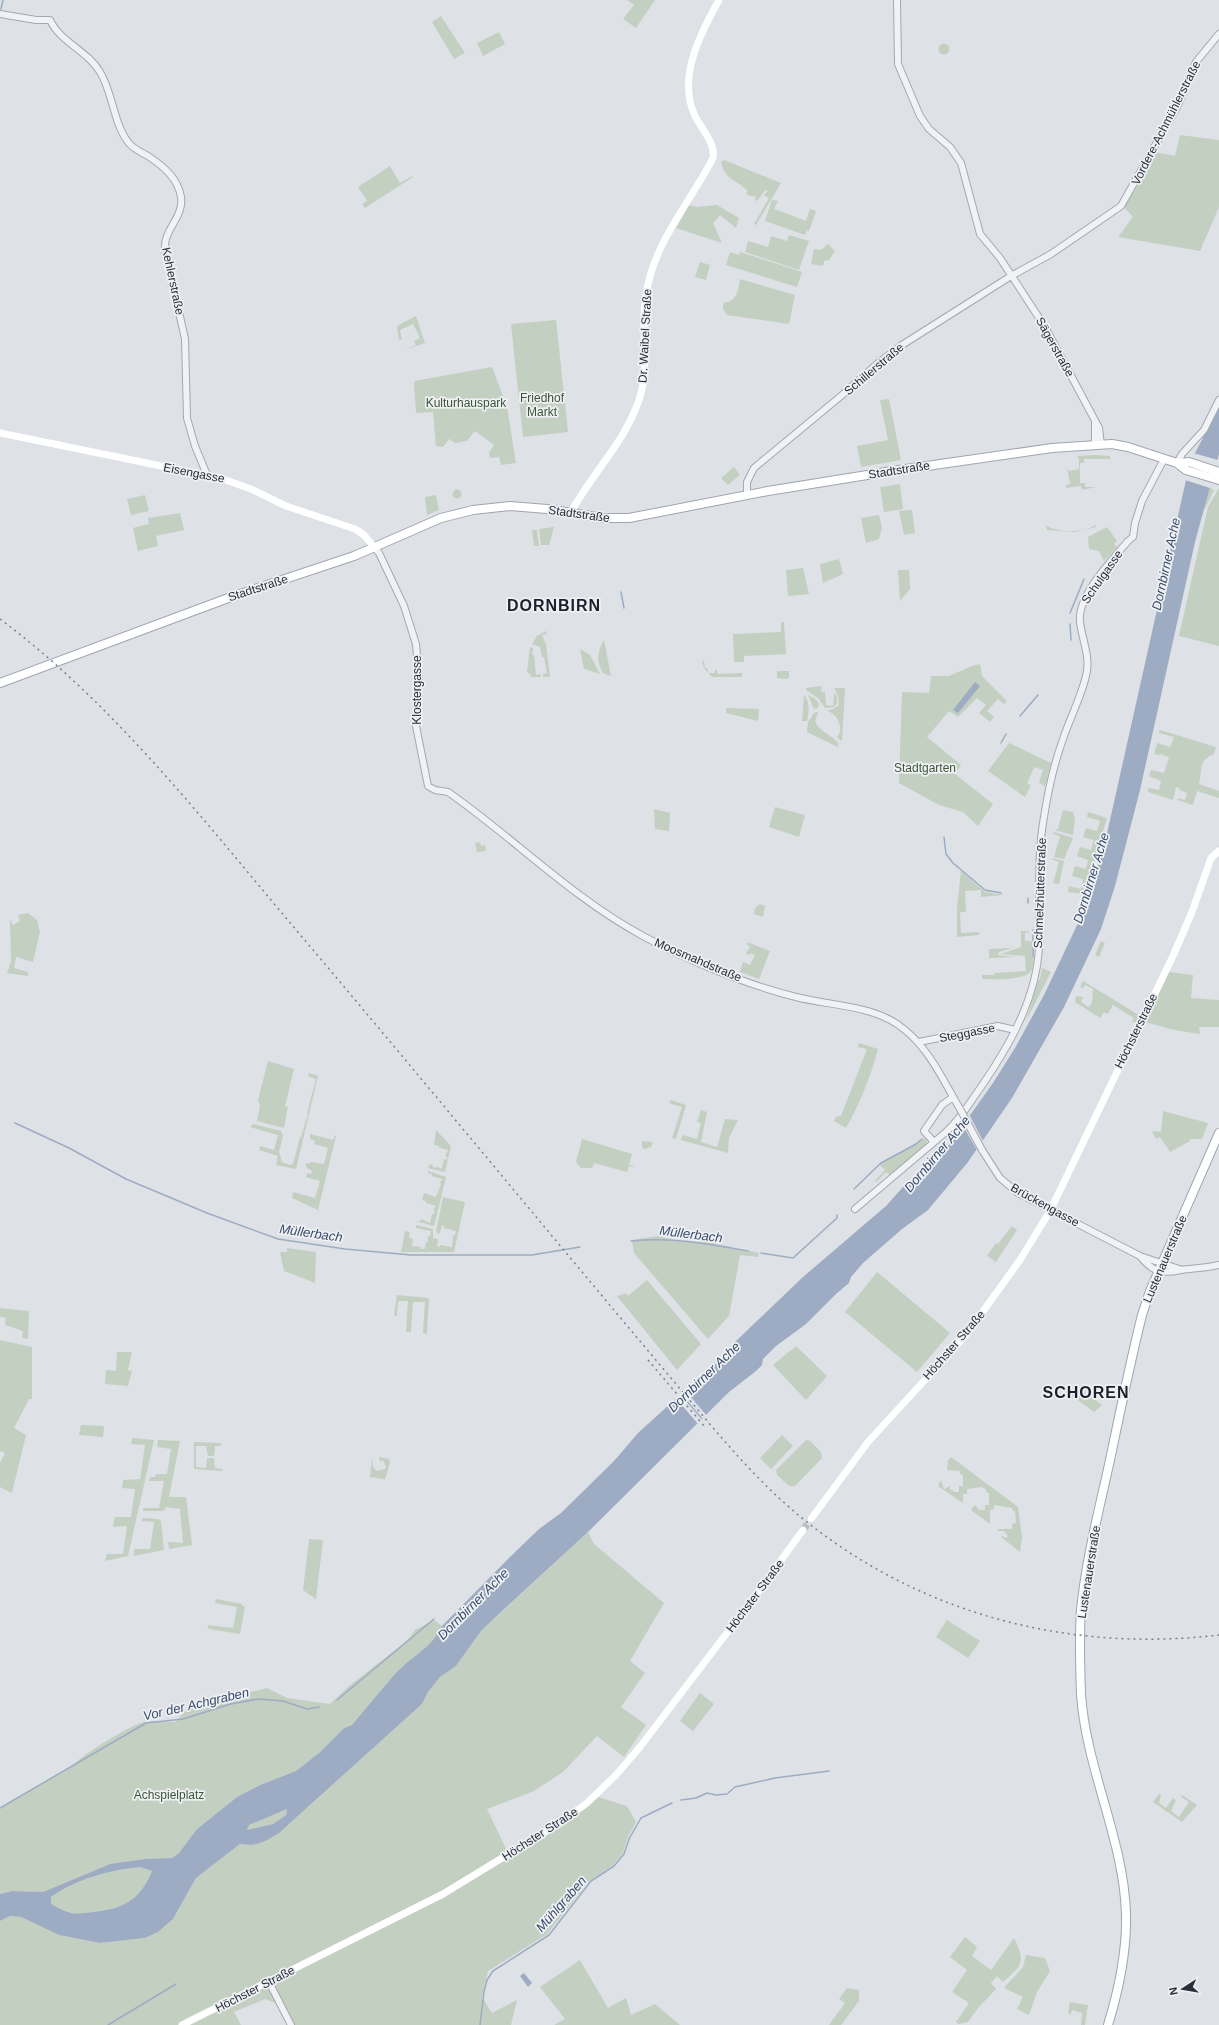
<svg xmlns="http://www.w3.org/2000/svg" width="1219" height="2025" font-family="Helvetica,sans-serif">
	<style>
		.green { fill: #c3cfc1 }
		.water { fill: #9dacc2; fill-rule: evenodd }
		.pier { fill: #dee1e6 }
		.lines { fill: none; stroke-linecap: round; stroke-linejoin: round }
		.stream { stroke: #9dacc2; stroke-width: 1.5 }
		.secondary-tunnel { stroke: #babdc4; stroke-width: 7; stroke-dasharray: 7 3.5; stroke-linecap: butt }
		.tertiary-casing { stroke: #a4a8af; stroke-width: 8 }
		.primary-casing { stroke: #9fa5b0; stroke-width: 10 }
		.tertiary { stroke: #f1f2f5; stroke-width: 6 }
		.secondary { stroke: #fff; stroke-width: 7 }
		.primary { stroke: #fff; stroke-width: 8 }
		.rail { stroke: #7a808e; stroke-width: 1.5; stroke-dasharray: 2 4; stroke-linecap: butt }
		.tertiary-bridge-casing { stroke: #a4a8af; stroke-width: 8; stroke-linecap: butt }
		.tertiary-bridge { stroke: #f1f2f5; stroke-width: 6 }
		.labels { text-anchor: middle; dominant-baseline: central; stroke-width: 3.5; stroke-linejoin: round; paint-order: stroke }
		.street-label { font-size: 12px; fill: #292e3b; stroke: #eef0f4 }
		.park-label { font-size: 12px; fill: #3c5538; stroke: #eef0f4 }
		.water-label { font-size: 13px; font-style: italic; fill: #384b6a; stroke: #eef0f4 }
		.district-label { font-size: 16px; font-weight: bold; letter-spacing: 1px; fill: #1c202c; stroke: #eef0f4 }
	</style>
	<rect width="100%" height="100%" fill="#dee1e6"/>
	<!-- green -->
	<path class="green" d="M627,0H655L636,28L623,19L634,5Z
		M441,16L465,53L454,59L432,22Z
		M499,32L505,44L483,56L477,43Z
		M938.5 49a5.5 5.5 0 1 1 11 0a5.5 5.5 0 1 1-11 0Z
		M1180,135L1219,140V207L1200,251L1118,237L1133,217L1124,207L1142,179L1155,152L1175,156Z
		M724,160L781,183L756,225L754,224L769,198L764,195L768,191L765,190L757,201L755,200L756,197L747,195V190C735,179 725,180 721,162Z
		M390,166L400,183L412,176L413,177L365,208L362,204L367,201L358,187Z
		M772,200L778,201L774,209L806,221L810,209L816,211L809,231L807,230L805,235L765,221Z
		M689,205L697,207L717,205L739,218L736,228L720,215L713,223L722,243L676,228Z
		M789,235L809,241L799,270L745,252L748,241L768,247L771,236L787,241Z
		M828,244L835,251L829,260L824,261L823,266L811,264L814,249L821,250Z
		M730,252L739,255L740,252L802,272L797,287L726,265Z
		M700,262L710,265L706,280L695,277Z
		M740,279L795,295L789,324L727,315L723,309V303C737,301 738,292 740,279Z
		M416,316L425,343L404,350L416,345L414,341L420,338L413,324L400,330L402,339L399,340L397,326Z
		M556,320L568,432L523,437L511,324Z
		M492,367L507,407L516,463L501,465L499,457L490,458L489,453L494,445L475,431L467,441L455,443L449,439L443,447L436,446L433,412L416,413L414,383H415L414,381Z
		M889,399L901,460L861,467L857,446L888,440L880,400Z
		M1094,455L1110,456V459H1084V463H1080V483H1085V487H1096L1082,490L1081,486L1066,488V485L1070,484L1067,467L1069,471L1079,469V459L1077,456Z
		M734,467L740,475L728,485L721,478Z
		M900,484L903,509L884,512L880,487Z
		M1208,487L1214,490L1205,509H1203Z
		M1219,488V646L1179,636L1208,507Z
		M452.5 494a4.5 4.5 0 1 1 9 0a4.5 4.5 0 1 1-9 0Z
		M145,495L149,511L131,515L127,499Z
		M436,495L439,510L427,515L425,497Z
		M912,510L915,533L904,535L899,511Z
		M180,513L184,530L156,536L158,546L138,551L133,528L149,524L148,518Z
		M879,515L882,528L879,539L866,543L861,518Z
		M1046,525C1057,533 1084,533 1095,525L1096,527L1075,532L1047,530Z
		M554,527L549,545H541L539,529Z
		M1107,527L1117,541L1114,544L1117,547L1104,561L1099,551L1089,549L1088,537Z
		M532,530H537L539,546H534Z
		M839,559L843,574L823,583L820,564Z
		M803,568L809,594L788,596L786,570Z
		M898,570H909L910,589L900,601Z
		M781,622H784L786,654L744,656V662H734L733,634L781,632Z
		M546,631L547,634L542,635L546,644L550,677H543V674L547,673L544,657H542L540,647L532,644L537,636Z
		M604,640L611,676L603,673C596,661 597,652 604,640Z
		M530,647L533,648L532,655H534L536,675L540,674L541,677H531L530,674L527,672Z
		M580,649L590,655L600,674L584,669Z
		M702,661H704L705,668L708,669V673H715V670H717L718,674L742,673V677H712L704,668Z
		M980,664L982,676L1007,701L1004,704L998,699L987,711L994,717L990,722L979,713L986,705L977,698L958,717L949,711L927,737L961,765L955,774L993,804L978,826L963,812L939,805L899,783L902,692L929,693L931,676H949L972,666Z
		M777,671H789V677L787,679L777,678Z
		M822,686L821,692H825L826,705L833,706L834,693L837,696V703L834,707L825,708L818,698L806,690V688Z
		M834,688H845L842,741L837,737C845,729 837,713 827,711L833,709L839,705L838,696Z
		M804,695C810,701 809,713 807,721H802Z
		M808,695L814,698L819,703L818,708L814,709Z
		M726,708L759,709L758,721L726,713Z
		M817,712L818,713L815,721C819,732 831,734 838,743V747L807,732L808,722L814,713Z
		M1160,730L1216,747L1214,754C1197,761 1203,770 1199,784L1219,791V798L1197,791L1193,805L1177,800L1179,798L1185,800L1187,793L1179,790L1180,788L1176,787L1173,800L1148,792V788L1159,790L1161,781L1149,776L1151,770L1164,773L1169,757L1160,754L1159,755L1154,754L1157,743L1170,747L1174,737L1159,733Z
		M1009,743L1051,763L1045,787L1039,782L1043,770L1034,767L1027,784L1031,785L1025,797L988,771Z
		M775,807L805,815L799,837L769,827Z
		M654,809L670,813L669,831L655,829Z
		M1063,810L1073,812L1075,820L1073,835L1054,830L1058,829Z
		M1088,812L1107,818L1084,894L1068,892L1069,886L1081,889L1083,879L1072,876L1075,866L1086,869L1088,860L1077,856L1080,847L1091,850L1094,840L1083,837L1086,828L1097,831L1100,821L1087,817Z
		M1054,832L1073,838L1064,859L1054,857L1060,836L1053,834Z
		M480,842L481,846L485,845L486,851L477,852L475,843Z
		M1052,858L1064,861L1059,884L1053,883L1059,862L1052,859Z
		M961,871L985,892L1004,895L981,897V890L965,891L966,912H960L961,933L979,932V935L957,937V908Z
		M760,904L765,906L763,917L754,914L755,908Z
		M28,913L37,920L40,932L33,962L16,957L14,968L28,972V976L7,973L11,962L10,919L13,925L20,921L18,915Z
		M1021,931H1029V932L1025,933V941H1032V956H1034C1033,960 1033,968 1031,971C1024,981 993,979 982,979V975H994V973L1026,971L1025,956L1001,954L1021,947Z
		M1101,941L1105,943L1099,957L1095,955Z
		M747,942L770,951L759,979L740,972L743,962L750,965L755,955L751,953L749,955L746,954L750,946L747,945Z
		M1012,948L999,952L998,955L1016,957L989,958V949Z
		M1042,968L1051,972L1026,1021L1038,981L1040,979Z
		M1169,972L1193,975L1191,998L1219,1000V1027H1199L1200,1034L1174,1030L1145,1022Z
		M1083,981L1139,1015L1136,1022H1132L1134,1018L1113,1005L1108,1014L1104,1012L1100,1018L1075,1002L1076,996L1083,997L1081,1002L1089,1007L1092,1002L1093,989L1085,985L1083,988L1080,987Z
		M859,1043L878,1049C871,1076 860,1103 846,1128L834,1121L836,1117L841,1116L867,1049L858,1047Z
		M268,1061L294,1069L285,1106L288,1107L284,1128L257,1121L260,1106L258,1100Z
		M309,1073L318,1076L296,1169L276,1165L278,1156L259,1150L260,1146L274,1150L278,1135L250,1127L253,1124L281,1131L283,1136L279,1152L282,1162L289,1165L293,1164L300,1137H301L308,1114L307,1113L316,1079L308,1076Z
		M671,1100L686,1105L676,1139L672,1138L682,1107L669,1103Z
		M701,1110L707,1112L701,1142L717,1147L725,1119L738,1120L729,1138L728,1153L681,1140L682,1135L697,1139L701,1123L697,1122Z
		M1163,1111L1208,1123L1202,1139H1190V1141L1170,1152L1160,1137L1156,1139L1152,1131L1161,1132Z
		M436,1130L451,1146L445,1172L428,1168L430,1164L433,1165V1167L436,1168V1166L442,1169L444,1159L447,1160V1157L445,1156L448,1150L439,1148V1146L434,1145Z
		M310,1134L333,1140L335,1135L336,1136L318,1210L292,1198L293,1192L315,1198L320,1181L306,1177L307,1173L311,1174L312,1171L307,1168L305,1163L309,1164L310,1162L324,1164L328,1148L314,1144L315,1141L310,1139Z
		M924,1138L927,1141L926,1145L890,1175L886,1172L876,1182L875,1181L885,1170L879,1164L916,1144Z
		M582,1139L632,1154L629,1164L635,1167L629,1166L627,1172L594,1163L592,1168H581L576,1162Z
		M642,1141L653,1142L651,1147L644,1149L642,1147Z
		M428,1171L446,1177L434,1226L416,1221H420L421,1219L430,1223L432,1214H434L435,1211L433,1210L436,1206L426,1203V1201L422,1200L424,1193L436,1197L441,1184L440,1181H442V1179L432,1176V1174L428,1173Z
		M443,1197L465,1202L454,1252H401L405,1231L410,1232L409,1238L413,1239L412,1246L421,1247V1249H425L426,1242H428V1236H430L431,1231L416,1228V1225L433,1229V1238L438,1239L437,1246L440,1247V1245L452,1247L453,1235H455L456,1231L444,1228V1226L442,1225L439,1235L436,1231Z
		M1012,1226L1017,1230L996,1262L987,1256L996,1243L998,1244Z
		M658,1236L678,1241L716,1242V1244L759,1253L758,1257L740,1255L729,1316L708,1339L634,1253L632,1240Z
		M287,1248L316,1252L315,1283L284,1271L280,1252H287Z
		M877,1272L950,1333L917,1372L845,1312Z
		M647,1280L701,1344L677,1370L617,1296L626,1293L628,1296Z
		M397,1295L429,1298L427,1334L423,1333L425,1302H413L411,1332H406L408,1301H398L397,1316L394,1315Z
		M0,1308L29,1311L28,1339L22,1338L23,1331L5,1325L6,1318L0,1317Z
		M0,1340L32,1347V1399H29L14,1428L26,1435L12,1493L0,1487V1463L5,1453L0,1451Z
		M796,1346L827,1376L806,1400L773,1365Z
		M117,1352H132L128,1370L132,1371L128,1386L105,1384L106,1370L116,1371Z
		M1077,1387L1102,1405L1094,1412L1071,1395Z
		M81,1425L104,1426L103,1437L79,1435Z
		M782,1435L793,1446L771,1469L760,1458Z
		M132,1438L154,1440L128,1556L105,1561L107,1554H123L127,1526L113,1527L115,1517H131L135,1489L122,1488L123,1480L140,1479L145,1445L131,1444Z
		M158,1440L180,1441L169,1497H186L192,1545L169,1549L168,1542L183,1543L180,1509L166,1507L164,1511H143V1508H159L164,1481H149L150,1477H155L156,1474H167L171,1449L157,1447Z
		M806,1440L810,1441L821,1452L822,1458L795,1486H789L777,1475L776,1470Z
		M194,1442L221,1443V1446H215L214,1456H208L206,1446H196V1467L206,1468L207,1458H214L215,1468L223,1469L222,1471L194,1469Z
		M372,1457L373,1467L377,1471L385,1469L386,1467L383,1460L380,1462L379,1457L389,1459L390,1463L385,1479L370,1477Z
		M951,1457L1018,1507L1022,1537L1020,1552L1001,1537L1002,1536L1006,1538L1008,1536L1004,1531H998V1529H1012V1524L1016,1523L1015,1511H1013L1012,1508L994,1505V1509L990,1510V1524L971,1510L975,1505L979,1510H985V1505H989V1493L986,1492V1489L981,1487L967,1489V1494H963V1503L938,1486L941,1480L944,1489L950,1486V1490H953L954,1492H959V1486H963V1475L960,1474V1471L947,1470L948,1460Z
		M143,1518L158,1519L161,1521L164,1550L134,1556V1549H150L154,1522L141,1521Z
		M588,1532L594,1544L664,1603L630,1661L645,1673L621,1707L646,1725L624,1757L597,1736L563,1772L534,1791L487,1809L506,1849L515,1855L567,1823L598,1797L627,1806L636,1822L627,1839L623,1853L613,1865L589,1881L547,1934L488,1971L482,1997L492,2013L517,2000L511,2025H289L278,2004L265,1999L234,2012L241,2025H0V1921L10,1916L21,1917L59,1935L100,1943L145,1938L158,1932L173,1919L196,1878L240,1844C261,1848 282,1830 297,1817L422,1704L428,1692L440,1677L456,1666L481,1631Z
		M309,1539L323,1540L316,1599L303,1590Z
		M216,1599L242,1604V1606H245L240,1634L209,1629L207,1625L233,1628L237,1607L215,1603Z
		M434,1620L442,1626C432,1648 410,1657 394,1675C380,1691 366,1708 352,1725L344,1728L319,1753L296,1771L260,1785L237,1797L197,1829L179,1853L172,1858L145,1859L110,1864L43,1892L12,1891L0,1894V1807L71,1767C80,1756 130,1725 144,1722C154,1720 166,1722 175,1722L189,1707L267,1688L287,1698L330,1704L349,1686L408,1640L415,1630Z
		M947,1620L980,1641L968,1658L936,1637Z
		M700,1693L714,1704L693,1731L680,1721Z
		M1159,1794L1161,1796L1159,1803L1166,1808L1173,1798L1176,1800L1171,1811L1179,1817L1189,1802L1181,1797L1182,1795L1197,1805L1182,1822L1153,1802Z
		M287,1809L286,1815L273,1824L247,1831L248,1825Z
		M140,1867L152,1871C140,1899 124,1909 93,1912C86,1913 77,1914 71,1913C64,1911 57,1907 51,1904V1897C76,1879 110,1870 140,1867Z
		M965,1937L977,1947L972,1956L991,1970L1014,1938C1026,1961 1022,1966 1003,1982L997,1976L991,1983L996,1989L978,2008L968,2022L959,2024L956,2022L969,2003L952,1992L967,1970L950,1957Z
		M1026,1955L1045,1958L1050,1971L1037,1992L1029,2015L1017,2009L1023,1997L1004,1988L1023,1967Z
		M580,1960L608,2008L626,1998L631,2015L655,2004L680,2025H554L565,2019L540,1987Z
		M847,1988L859,1990V2001L841,2025H829L845,2003L839,1999Z
		M1070,2002L1088,2005L1085,2025H1081L1082,2013L1072,2010L1071,2014L1068,2013Z"/>
	<!-- water -->
	<path class="water" d="M1219,407V454L1195,542L1140,790L1115,886L1101,929L1064,1007L1012,1098L968,1162L928,1210L902,1229L863,1263L851,1277L849,1283L836,1294L806,1324L776,1346L763,1359L762,1365L756,1371L729,1392L588,1532L501,1612L481,1631L456,1666L440,1677L428,1692L422,1704L279,1833C266,1841 256,1847 240,1844L196,1878L173,1919L158,1932L145,1938L100,1943L59,1935L21,1917L10,1916L0,1921V1894L12,1891L43,1892L110,1864L145,1859L172,1858L179,1853L197,1829L237,1797L260,1785L296,1771L319,1753L344,1728L352,1725C366,1708 380,1691 394,1675C410,1657 432,1648 442,1626L510,1557L539,1529L561,1513L614,1461L638,1433L690,1386L698,1384L735,1342L803,1277L886,1206L903,1187L933,1167L993,1083L1015,1048L1044,995L1080,919L1092,888L1106,838L1186,480L1195,453ZM287,1809L286,1815L273,1824L247,1830L249,1825ZM140,1867L152,1871C140,1900 123,1909 93,1912C86,1913 77,1914 71,1913C64,1911 57,1907 51,1904V1897C76,1879 110,1870 140,1867Z
		M975,682L980,686L958,713L953,710Z
		M524,1973L532,1983L528,1987L520,1976Z"/>
	<!-- pier -->
	<path class="pier" d="M1193,453L1218,460L1210,488L1185,480Z
		M969,1114L984,1143L978,1152L962,1124Z
		M684,1389L707,1416L703,1419L680,1392Z
		M679,1393L702,1420L698,1424L675,1397Z"/>
	<g class="lines">
		<!-- stream -->
		<path class="stream" d="M1,9L3,0
			M621,592L624,608
			M1070,613L1084,579
			M1070,624L1071,640
			M1020,716L1038,695
			M1001,743L1006,734
			M944,837L946,854L953,863L985,890L1001,893
			M1028,903V898
			M1033,956V930
			M15,1123L69,1148L126,1179L207,1213L278,1239L345,1249L411,1255H532L580,1247
			M854,1189L881,1163L916,1144L922,1139
			M631,1241C673,1237 707,1244 748,1251
			M761,1253L793,1258L837,1218V1215
			M337,1700L434,1619
			M681,1800L696,1798L707,1793L716,1795L727,1794L735,1787L775,1778L829,1771
			M0,1808L146,1723L183,1719L231,1704L258,1699L283,1701L307,1709L319,1707
			M108,2025L176,1984
			M480,2025L484,1992L487,1980L493,1971L549,1935L591,1881L614,1866L624,1854L629,1839L641,1818L672,1803"/>
		<!-- secondary-tunnel -->
		<path class="secondary-tunnel" d="M803,1530L811,1519"/>
		<defs>
			<path id="tertiary" d="M897,0L898,64L920,116L929,129L950,147L961,163L980,234L1000,258L1045,327L1099,428L1101,445
				M0,14L36,20H50C60,42 88,51 100,72C113,93 113,122 128,142C133,149 141,152 148,156C163,166 178,178 181,197C184,218 163,229 165,250L185,339L187,418L195,446L207,475
				M1095,423V445
				M1177,463L1182,454L1204,430L1219,400
				M747,495V482L754,468L841,396L877,364L902,345L1011,276L1051,254L1121,206L1178,105L1196,62L1219,34
				M374,547L379,553L404,606L416,644L419,679L416,726L428,786L435,790L448,792C514,838 571,897 643,936C687,960 747,985 796,997C831,1006 877,1005 905,1030C930,1050 944,1082 960,1109
				M919,1042L998,1026L1015,1030
				M934,1142L924,1131L942,1105L953,1097
				M982,1150L1000,1178L1018,1193L1140,1256L1182,1270
				M855,1209L946,1132C957,1122 966,1109 974,1097C1005,1053 1036,1003 1039,948C1041,904 1036,861 1044,817C1048,791 1054,764 1063,739C1070,718 1081,697 1086,676C1091,657 1082,640 1080,622C1077,596 1112,560 1128,541L1133,537L1135,523L1142,501L1164,459
				M1140,1256C1153,1273 1163,1274 1181,1270C1194,1268 1207,1268 1219,1265
				M269,1982L291,2025"/>
			<path id="primary" d="M1177,463L1186,470L1219,480
				M0,683L231,597L354,556L441,518L473,510L510,506L547,509L603,518H629L768,491L892,471L1052,448L1112,444L1128,447L1177,463L1189,462L1219,472
				M1108,2025C1119,1989 1127,1952 1126,1914C1124,1840 1086,1769 1081,1694C1080,1666 1079,1638 1081,1610C1086,1560 1099,1510 1110,1460C1120,1412 1130,1363 1142,1315L1150,1291L1219,1133"/>
		</defs>
		<!-- tertiary casing -->
		<use href="#tertiary" class="tertiary-casing"/>
		<!-- primary casing -->
		<use href="#primary" class="primary-casing"/>
		<!-- tertiary -->
		<use href="#tertiary" class="tertiary"/>
		<!-- secondary -->
		<path class="secondary" d="M0,433L220,478L251,489L286,506L355,529L364,535L374,547
			M570,514C591,474 624,444 639,400C651,365 639,326 647,289C656,240 691,201 713,158C716,144 701,128 695,116C677,78 700,34 719,0
			M811,1519L868,1442L966,1335L1020,1260L1050,1211L1173,956L1192,912L1211,858L1219,851
			M182,2025L443,1894L564,1820L587,1803L616,1775L640,1747L755,1596L803,1530"/>
		<!-- primary -->
		<use href="#primary" class="primary"/>
		<!-- rail -->
		<path class="rail" d="M0,619C115,705 204,821 297,931C435,1094 570,1259 709,1423C736,1455 764,1486 797,1514C916,1613 1066,1653 1219,1635
			M648,1360L705,1427"/>
		<defs>
			<path id="tertiary-bridge" d="M960,1109L982,1150"/>
		</defs>
		<!-- tertiary-bridge casing -->
		<use href="#tertiary-bridge" class="tertiary-bridge-casing"/>
		<!-- tertiary-bridge -->
		<use href="#tertiary-bridge" class="tertiary-bridge"/>
	</g>
	<g class="labels">
		<!-- street labels -->
		<g class="street-label">
			<text transform="translate(1166 123) rotate(-63)">Vordere-Achmühlerstraße</text>
			<text transform="translate(173 281) rotate(78)">Kehlerstraße</text>
			<text transform="translate(645 336) rotate(-87)">Dr. Waibel Straße</text>
			<text transform="translate(1055 347) rotate(61)">Sägerstraße</text>
			<text transform="translate(874 369) rotate(-40)">Schillerstraße</text>
			<text transform="translate(899 470) rotate(-9)">Stadtstraße</text>
			<text transform="translate(194 473) rotate(11)">Eisengasse</text>
			<text transform="translate(579 514) rotate(8)">Stadtstraße</text>
			<text transform="translate(1102 577) rotate(-55)">Schulgasse</text>
			<text transform="translate(258 588) rotate(-18)">Stadtstraße</text>
			<text transform="translate(417 690) rotate(-90)">Klostergasse</text>
			<text transform="translate(1040 893) rotate(-88)">Schmelzhütterstraße</text>
			<text transform="translate(698 960) rotate(23)">Moosmahdstraße</text>
			<text transform="translate(1136 1031) rotate(-64)">Höchsterstraße</text>
			<text transform="translate(967 1033) rotate(-11)">Steggasse</text>
			<text transform="translate(1045 1205) rotate(29)">Brückengasse</text>
			<text transform="translate(1165 1259) rotate(-67)">Lustenauerstraße</text>
			<text transform="translate(954 1345) rotate(-49)">Höchster Straße</text>
			<text transform="translate(1089 1572) rotate(-81)">Lustenauerstraße</text>
			<text transform="translate(755 1596) rotate(-53)">Höchster Straße</text>
			<text transform="translate(540 1834) rotate(-33)">Höchster Straße</text>
			<text transform="translate(255 1989) rotate(-27)">Höchster Straße</text>
		</g>
		<!-- park labels -->
		<g class="park-label">
			<text x="542" y="398">Friedhof<tspan x="542" dy="14">Markt</tspan></text>
			<text x="466" y="403">Kulturhauspark</text>
			<text x="925" y="768">Stadtgarten</text>
			<text x="169" y="1795">Achspielplatz</text>
		</g>
		<!-- water labels -->
		<g class="water-label">
			<text transform="translate(1166 564) rotate(-78)">Dornbirner Ache</text>
			<text transform="translate(1091 878) rotate(-73)">Dornbirner Ache</text>
			<text transform="translate(937 1154) rotate(-50)">Dornbirner Ache</text>
			<text transform="translate(311 1233) rotate(8)">Müllerbach</text>
			<text transform="translate(691 1234) rotate(7)">Müllerbach</text>
			<text transform="translate(704 1377) rotate(-44)">Dornbirner Ache</text>
			<text transform="translate(473 1604) rotate(-45)">Dornbirner Ache</text>
			<text transform="translate(196 1704) rotate(-13)">Vor der Achgraben</text>
			<text transform="translate(561 1904) rotate(-49)">Mühlgraben</text>
		</g>
		<!-- district labels -->
		<g class="district-label">
			<text x="554" y="605">DORNBIRN</text>
			<text x="1086" y="1392">SCHOREN</text>
		</g>
	</g>
	<!-- north arrow -->
	<g transform="translate(1183 1989) rotate(258)" stroke="#eef0f4" stroke-width="3" paint-order="stroke">
	<path d="M0-3L7 15L0 10L-7 15Z" fill="#292e3b"/>
	<text y="-6" font-size="11" font-weight="bold" text-anchor="middle" fill="#292e3b">N</text>
	</g>
</svg>
